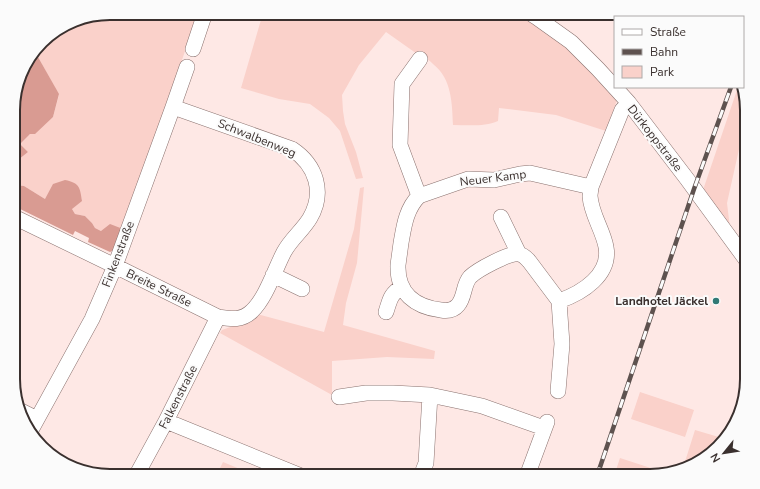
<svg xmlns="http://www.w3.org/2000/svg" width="760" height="489" font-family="'Nunito Sans',sans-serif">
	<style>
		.green { fill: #fad1ca }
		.forest { fill: #d99b92 }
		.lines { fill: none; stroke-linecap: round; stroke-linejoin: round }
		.minor-casing { stroke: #8a726f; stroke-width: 16 }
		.minor { stroke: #fff; stroke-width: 15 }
		.rail-casing { stroke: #5e524f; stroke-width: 4.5 }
		.rail { stroke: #fbfbfb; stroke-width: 3; stroke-dasharray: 9; stroke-linecap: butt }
		.poi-dot { fill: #317975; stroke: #fbfbfb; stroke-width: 1.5 }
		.labels { text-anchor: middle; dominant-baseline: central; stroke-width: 4; stroke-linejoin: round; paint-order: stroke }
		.street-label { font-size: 12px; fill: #3a302e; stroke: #fbfbfb }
		.poi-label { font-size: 12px; font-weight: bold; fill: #3a302e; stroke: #fbfbfb; text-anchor: end }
		.rim { fill: none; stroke: #3a302e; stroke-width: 2 }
	</style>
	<rect width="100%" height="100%" fill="#fee8e5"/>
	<!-- green -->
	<path class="green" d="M110,13H198L167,104L123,229L101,231L95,228L92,223L85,216L75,214L72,209L45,199L24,186L14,185V159L18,160L28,152L20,144L30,134L53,117L59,95L38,57L34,53L46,37L73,20Z
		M263,13H517L533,22L567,47L617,100L606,131L556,115L499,108L498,121C484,127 468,125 453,125C452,103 452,79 433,64C429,60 426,58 420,56L386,32L359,65L342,95L343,111L345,124L356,152L363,178L356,179L340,131L329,118L310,104L279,99L241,88Z
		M738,87H742L747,104V117L746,118L727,203L730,228L703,190Z
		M364,187L357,263L346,303L343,325L435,351L434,359L387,357L332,361V395L220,333L222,330L233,326L257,314L324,332L354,229L360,188Z
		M640,392L694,410L685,437L631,419Z
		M695,430L722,438L721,442L698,463L683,468Z
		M620,458L666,473L656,476H614Z
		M223,462L252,474L251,476H216Z"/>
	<!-- forest -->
	<path class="forest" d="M34,53L38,57L59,94L53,117L35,134H30L20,144L28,152L18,160L14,159V97L18,82L33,59L31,57Z
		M65,180C80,183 80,188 82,201L72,209L75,214L85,216L92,223L95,228L101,231L110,224L123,229L116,249L110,252L88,242L89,238L75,231L73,235L14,206V185L24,186L45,199L53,184Z"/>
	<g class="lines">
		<defs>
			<path id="minor" d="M530,13L536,17L571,42L598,69L629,103L687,179L747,261
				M193,49L205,13
				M419,196L400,145L402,84L420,59
				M14,217L115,266L218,317C231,319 242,321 252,311C266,298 275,269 284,252C291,239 303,230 310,218C325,192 316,165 292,149L173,107
				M501,217L519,254
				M273,275L302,289
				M559,301C582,293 611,275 606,247C603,230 591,214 590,196C590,193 591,190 591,187
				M386,312C390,300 390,294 402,287
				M558,391L562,344L559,301L529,261C526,258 524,255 519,254C510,252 477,270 470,277C463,285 465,297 458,305C454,310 447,311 441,310C415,307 397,293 398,265C399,258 400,250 401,243C404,226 406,209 419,196L468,179L494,180L520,174L530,173L591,187L622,110L629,103
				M339,397L366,393H393L430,395L482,406L544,428
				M21,411L37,419
				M166,421L301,476
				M30,432L92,319L115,266L173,107L187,67
				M136,476L166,421L218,317
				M421,476L426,463L430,395
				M527,476L547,422"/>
		</defs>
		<!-- minor casing -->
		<use href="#minor" class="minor-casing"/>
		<!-- minor -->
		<use href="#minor" class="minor"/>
		<defs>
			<path id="rail" d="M597,476L694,189L731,87"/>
		</defs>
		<!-- rail casing -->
		<use href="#rail" class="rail-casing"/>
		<!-- rail -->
		<use href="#rail" class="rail"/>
	</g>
	<!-- markers -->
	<circle class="poi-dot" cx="716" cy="301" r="4"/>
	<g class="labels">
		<!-- street labels -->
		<g class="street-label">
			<text transform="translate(257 138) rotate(22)">Schwalbenweg</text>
			<text transform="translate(655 138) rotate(52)">Dürkoppstraße</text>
			<text transform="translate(493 178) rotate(-7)">Neuer Kamp</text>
			<text transform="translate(118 254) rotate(-69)">Finkenstraße</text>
			<text transform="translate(159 288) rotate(26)">Breite Straße</text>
			<text transform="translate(178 397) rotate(-63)">Falkenstraße</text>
		</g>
		<!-- poi labels -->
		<g class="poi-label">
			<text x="708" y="301">Landhotel Jäckel</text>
		</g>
	</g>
	<!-- crop -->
	<path d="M0 0H760V489H0ZM110 20H650A90 90 0 0 1 740 110V379A90 90 0 0 1 650 469H110A90 90 0 0 1 20 379V110A90 90 0 0 1 110 20Z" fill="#fbfbfb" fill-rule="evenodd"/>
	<path class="rim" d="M110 20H650A90 90 0 0 1 740 110V379A90 90 0 0 1 650 469H110A90 90 0 0 1 20 379V110A90 90 0 0 1 110 20Z"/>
	<!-- legend -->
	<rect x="614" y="16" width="130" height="72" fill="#fbfbfb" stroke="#aeaaa9"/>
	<rect x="622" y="29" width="20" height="6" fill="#ffffff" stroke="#aeaaa9"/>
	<text x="650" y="36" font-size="12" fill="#3a302e">Straße</text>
	<rect x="622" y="49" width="20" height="6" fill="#5e524f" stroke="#aeaaa9"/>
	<text x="650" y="56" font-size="12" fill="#3a302e">Bahn</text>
	<rect x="622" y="66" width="20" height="12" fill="#fad1ca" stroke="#aeaaa9"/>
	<text x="650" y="76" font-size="12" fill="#3a302e">Park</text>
	<!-- north arrow -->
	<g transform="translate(724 453) rotate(240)" stroke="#fbfbfb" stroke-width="3" paint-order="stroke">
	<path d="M0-3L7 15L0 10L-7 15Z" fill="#3a302e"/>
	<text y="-6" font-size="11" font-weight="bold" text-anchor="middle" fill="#3a302e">N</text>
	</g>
</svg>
